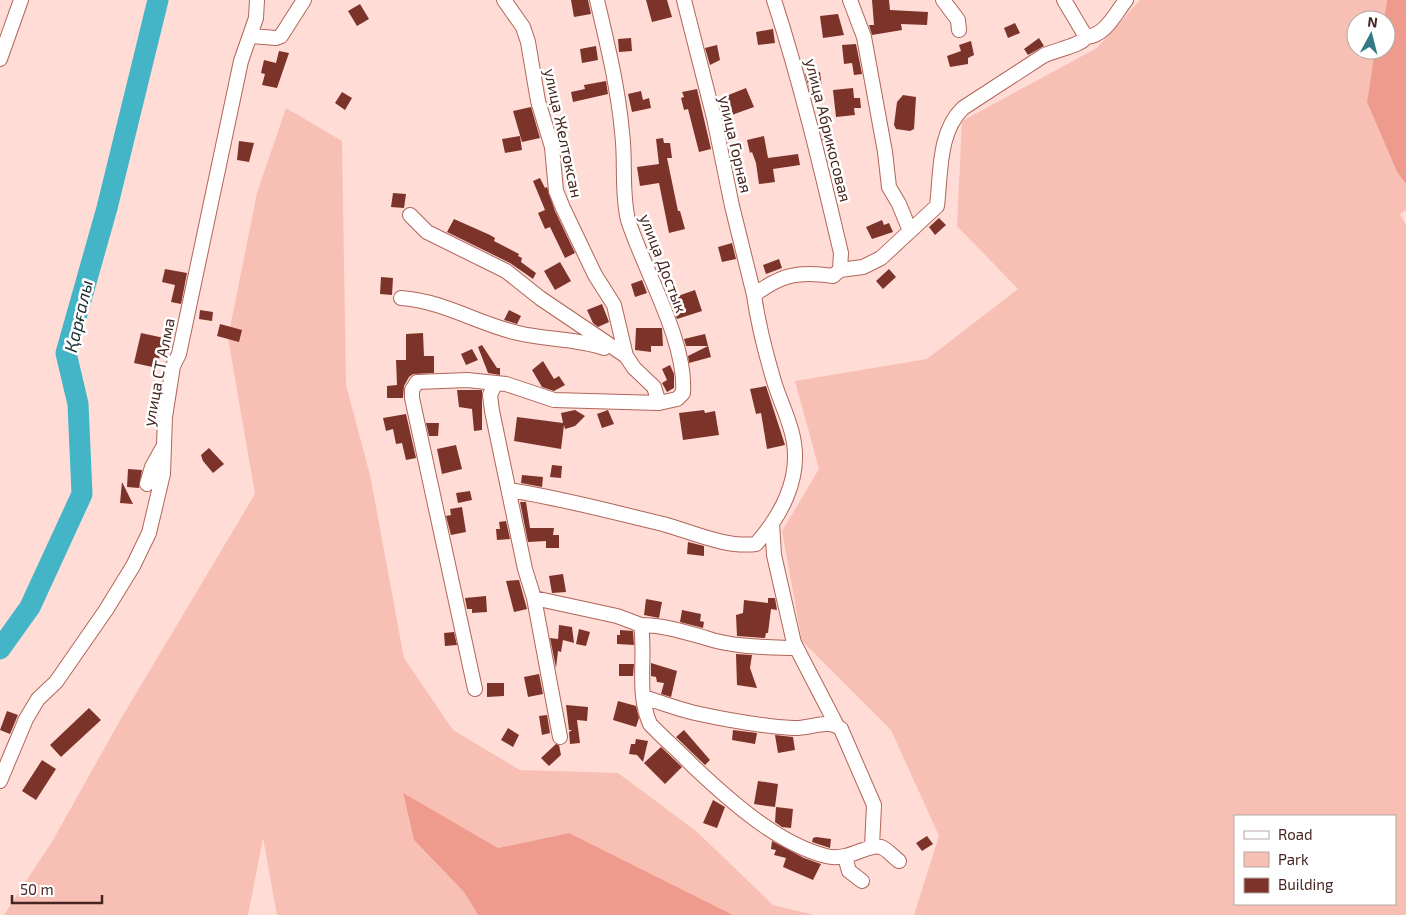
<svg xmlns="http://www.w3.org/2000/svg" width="1406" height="915" font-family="'Exo 2',sans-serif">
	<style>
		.green { fill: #f8bfb5; fill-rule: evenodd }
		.forest { fill: #ee9a8d }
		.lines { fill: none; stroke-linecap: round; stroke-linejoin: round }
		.river { stroke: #43b5c7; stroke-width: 21 }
		.building { fill: #7c332a }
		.minor-casing { stroke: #b16559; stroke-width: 16 }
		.minor { stroke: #fff; stroke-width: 14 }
		.labels { text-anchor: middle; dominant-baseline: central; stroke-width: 5; stroke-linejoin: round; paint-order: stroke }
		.street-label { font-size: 16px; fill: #462520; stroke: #fff }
		.water-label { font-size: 18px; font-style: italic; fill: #1b2f33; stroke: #fff }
	</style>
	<rect width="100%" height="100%" fill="#ffdcd5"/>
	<!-- green -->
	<path class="green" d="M1140,0H1387L1384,20H1356V50H1375L1367,102L1397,172L1406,184V210L1400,214L1406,225V915H914L939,836L891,730L802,641L782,531L819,469L795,381L927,359L1018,289L957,226L962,121L1097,48ZM1235,816H1395V904H1235Z
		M286,108L342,141L346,385L370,475L404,658L453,730L520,770L618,773L696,831L773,905L814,915H733L569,833L498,848L403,794L414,840L464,892L478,915H277L263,838L248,915H4L53,840L122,717L255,494L228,338L257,193Z"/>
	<!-- forest -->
	<path class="forest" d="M1387,0H1406V184L1397,172L1367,102L1375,50H1386V20H1384Z
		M403,793L498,848L569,833L733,915H478L464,892L414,840Z"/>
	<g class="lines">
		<!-- river -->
		<path class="river" d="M0,649L30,607L82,494L78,404L66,353L107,208L158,0"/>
	</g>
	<!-- building -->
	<path class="building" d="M571,0H588L591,14L574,17Z
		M646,0H667L672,17L652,22Z
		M872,0H889L890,10L928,12L927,25L901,24L902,30L872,35L869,25H874Z
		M360,4L369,19L357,26L348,11Z
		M838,14L844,35L823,38L820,16Z
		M1015,23L1020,33L1008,38L1004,28Z
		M773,29L775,43L758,45L756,32Z
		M631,38L632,51L619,52L618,39Z
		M1039,38L1044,46L1028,55L1024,49Z
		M971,41L974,55L968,58V64L950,67L947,56L961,51L959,45Z
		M856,44L862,74L854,75L852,63L844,64L842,45Z
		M717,45L720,60L710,65L705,48Z
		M596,46L598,60L582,63L580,49Z
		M279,51L289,53L277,88L262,85L265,74L261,73L264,60L276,63Z
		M820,72L823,97L812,98L805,74Z
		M606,81L608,94L573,102L571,92L585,89L584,85Z
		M746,88L754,107L729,116L721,98Z
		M853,88L854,98H860L861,108H854L855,115L836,117L833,90Z
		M697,89L711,149L699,152L688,109L684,110L681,98L684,97L682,92Z
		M641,91L643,100L649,98L651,108L632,112L628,94Z
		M342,92L352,98L345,110L335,103Z
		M903,95L916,97L914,129L910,131L896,129L894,125L897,102Z
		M531,107L540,138L522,142L513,111Z
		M831,128L835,142L824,145L820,131Z
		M520,136L522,150L505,153L502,139Z
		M764,136L768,158L798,154L800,165L773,169L775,182L759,184L756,163L752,152L750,153L747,140Z
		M663,138L664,143H670L672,158H667L678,211H680L685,229L669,233L659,183L640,186L637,167L659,164L656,139Z
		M239,141L254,143L249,162L237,160Z
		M540,178L545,188L547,187L555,211L575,253L565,258L550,227L545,229L538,213L545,210L533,181Z
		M393,193L406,194L404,208L391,207Z
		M939,218L946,225L935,235L929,227Z
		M454,219L490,235L495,238L494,241L519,254L518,256L522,258L521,262L536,273L533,279L510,263L447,232Z
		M882,220L884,225L889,223L893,232L872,239L866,227Z
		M732,243L736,259L722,262L718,247Z
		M779,259L782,268L766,274L763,265Z
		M560,262L571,281L555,290L544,271Z
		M165,269L187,273L181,304L171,302L175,285L162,282Z
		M889,269L896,277L883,289L876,281Z
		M381,277L393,278L392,295L380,294Z
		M642,280L647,293L635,297L631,284Z
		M695,290L702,311L677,319L669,299Z
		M602,304L609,322L598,327L593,323L587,310Z
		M200,310L213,312L212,321L199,319Z
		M509,310L521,316L517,324L504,320Z
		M220,324L242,330L239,342L217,336Z
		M636,328H662L663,346H651V352L635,350Z
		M141,333L164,338L157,368L134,363Z
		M423,333L424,356H434V373L413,374L409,377L404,386L403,398H387V386L397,385L396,360H406V334Z
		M705,334L711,357L689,363L688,356L708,346H686L684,339Z
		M482,345L497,368H500V375L488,373L478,347Z
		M472,349L478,360L466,365L461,354Z
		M543,361L554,379L559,376L565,385L554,391L542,387L532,370Z
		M670,365L674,374V388L667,392L662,383L667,380L662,369Z
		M766,386L785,445L767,449L761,413L756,414L750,389Z
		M457,390H482V430L474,431L472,409L459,407Z
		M575,410L585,416L575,426L565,429L564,425L561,449L514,441L517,417L563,423L561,413Z
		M608,410L614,424L602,428L597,414Z
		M704,410L705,413L715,411L719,435L683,440L679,413Z
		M406,414L416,458L406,460L402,443L396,444L393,429L386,431L383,418Z
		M426,423H439L438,436H429Z
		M456,445L462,469L442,474L437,449Z
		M209,448L224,464L213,473L203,461L201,455Z
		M552,465L562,466L561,478L550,477Z
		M128,469L142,470L139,488L127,487Z
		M522,475L543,477L542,487L521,483Z
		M122,482L133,504L120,503Z
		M470,491L472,500L458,503L456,493Z
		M520,502H526L530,528H554L553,535H559V548H546V541L528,542Z
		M462,507L466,532L451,535L446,516L451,515L450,509Z
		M506,521L510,539L497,540L496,529H500L499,522Z
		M688,542L704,546V556L687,554Z
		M563,574L566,592L552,593L549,576Z
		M519,580L527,609L514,612L506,581Z
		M486,596L487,612L472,613V609H467L465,598Z
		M768,598H775L777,610L771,609L768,633H766L765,638L737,636L736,615L743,613L744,600L768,603Z
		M646,599L662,602L659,618L644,615Z
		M682,610L701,614L700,621L704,622L703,628L680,622Z
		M559,625L572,627L574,643L563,640L561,652L558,651L556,668L550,638L558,639Z
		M579,629L590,632L586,646L576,644Z
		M620,630L633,631L634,645L617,644V635H620Z
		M454,632L457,645L445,646L444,633Z
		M736,654L752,655L750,668L757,688L737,685Z
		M651,663L677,671L671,697L661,694L664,683L657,682L656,677L651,676Z
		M619,664H634L633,676H619Z
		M539,674L543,694L528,697L524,677Z
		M487,683H504V696L487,697Z
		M618,701L636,706L639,718L636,727L613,720Z
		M566,705L588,707L587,721L577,720L580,743L570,744L569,732L572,730H569Z
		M89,708L101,720L61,757L50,745Z
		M7,711L18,715L10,734L0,730Z
		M547,715L550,733L542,735L539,716Z
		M508,728L519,735L513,747L501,740Z
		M684,730L710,760L705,765L676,737Z
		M733,730L757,733L755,744L732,740Z
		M775,735L793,737L795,750L778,753Z
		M636,739L648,741L643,762L637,755L629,754L631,744H635Z
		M556,744L559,745L561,755L549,766L541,758Z
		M661,747L682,767L665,784L644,763Z
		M42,760L56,769L36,800L22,791Z
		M758,781L778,784L775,807L754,804Z
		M713,800L725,807L717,828L703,823Z
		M776,807L793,809L791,828L782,827L775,822Z
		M927,836L933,844L922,851L916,843Z
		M816,837L831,839L830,848L812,842L813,838Z
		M772,841L804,858L821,864L813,880L783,867L786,858L774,855L776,850L771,849Z"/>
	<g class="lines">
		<defs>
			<path id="minor" d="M504,0L523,27L528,42L538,101L552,147L556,191L563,208L595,275L614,305L626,356L634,368L654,387L659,403
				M684,0L714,118L732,206L754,295
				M774,0C801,83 821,168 841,253L840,270
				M850,0L864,37L885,152L889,187L899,204L910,231
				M943,0L958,20L959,30
				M1064,0L1086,37C1105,36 1115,14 1126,0
				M251,36L276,38L281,36L304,0
				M0,59L21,0
				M410,215L427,232L506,271L540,298L626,356
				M401,298C444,301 478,324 518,333C546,340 576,338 604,348
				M495,384L490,395L492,411L525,569L534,598L560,737
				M147,484L152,467L162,449
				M509,490C561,498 612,512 663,524C692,532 726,548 756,544C780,517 800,481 794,443C791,421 779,400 773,378C765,351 758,323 754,295C782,274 799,271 833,276L840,270L863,267L881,258L937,206C941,173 938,132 963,108L1043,56C1054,50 1081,46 1086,37
				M534,598L617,616L641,625C646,658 636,692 650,724C664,739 680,752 694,767C729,800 778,844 826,856C848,862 868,843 881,847C887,849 893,857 899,861
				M641,625C663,625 685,632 706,638C732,647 764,647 792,648L794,643L774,555L772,523
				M794,643L836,724
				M475,689L412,398V390L417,382L467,380L506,384L554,400L659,403L677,399L683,393C687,342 644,270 628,220C621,190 626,161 622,132C618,87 607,43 597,0
				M643,697C660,702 677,709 695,713C727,720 760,726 793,728C809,729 829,718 841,729L874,805L872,846
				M0,781L26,719L38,699L56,682L106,610L133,566L149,533L163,474L165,417L173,366L179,354L241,61L256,18L257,0
				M845,857L849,871L862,881"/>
		</defs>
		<!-- minor casing -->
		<use href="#minor" class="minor-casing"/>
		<!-- minor -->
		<use href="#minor" class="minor"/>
	</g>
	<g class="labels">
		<!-- street labels -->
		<g class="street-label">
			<text transform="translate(829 130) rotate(76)">улица Абрикосовая</text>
			<text transform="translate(564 133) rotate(78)">улица Желтоксан</text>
			<text transform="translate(736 144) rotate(77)">улица Горная</text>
			<text transform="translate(664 263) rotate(69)">улица Достык</text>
			<text transform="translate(158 372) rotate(-79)">улица СТ Алма</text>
		</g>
		<!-- water labels -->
		<g class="water-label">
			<text transform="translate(78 316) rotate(-77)">Қарғалы</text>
		</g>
	</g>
	<!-- legend -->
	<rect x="1234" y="815" width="162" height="90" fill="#ffffff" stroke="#b5a8a6"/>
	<rect x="1244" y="831" width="25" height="8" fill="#ffffff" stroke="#b5a8a6"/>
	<text x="1278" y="840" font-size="15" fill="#462520">Road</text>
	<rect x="1244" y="852" width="25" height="15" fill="#f8bfb5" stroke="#b5a8a6"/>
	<text x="1278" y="865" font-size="15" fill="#462520">Park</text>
	<rect x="1244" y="878" width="25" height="15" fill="#7c332a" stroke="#b5a8a6"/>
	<text x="1278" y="890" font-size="15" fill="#462520">Building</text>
	<!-- north arrow -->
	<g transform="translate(1371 35) rotate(7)"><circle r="24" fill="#ffffff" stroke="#b5a8a6"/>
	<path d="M0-4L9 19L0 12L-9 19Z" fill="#347a86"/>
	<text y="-8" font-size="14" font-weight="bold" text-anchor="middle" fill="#462520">N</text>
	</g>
	<!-- scale -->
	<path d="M12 895v8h90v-8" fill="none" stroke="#462520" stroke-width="2.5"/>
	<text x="20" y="895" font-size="15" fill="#462520" stroke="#ffffff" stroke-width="4" paint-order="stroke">50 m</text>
</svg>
